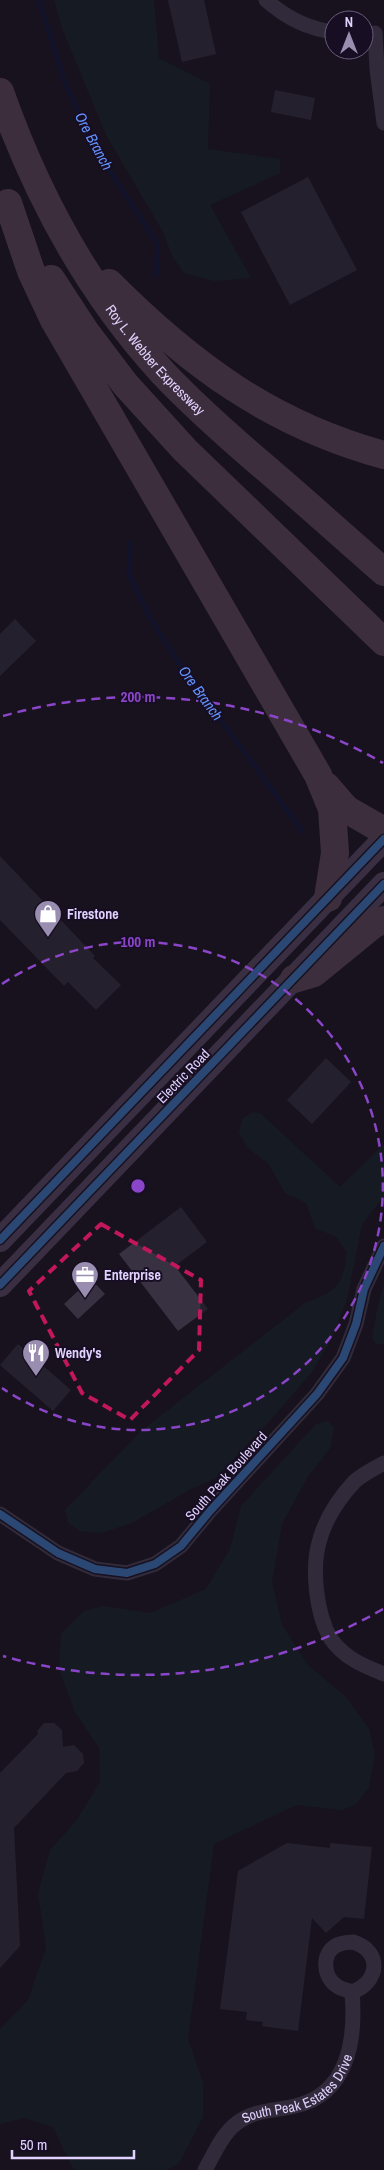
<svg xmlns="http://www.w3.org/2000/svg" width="384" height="2170" font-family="'Archivo Narrow',sans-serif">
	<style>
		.green { fill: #13252b }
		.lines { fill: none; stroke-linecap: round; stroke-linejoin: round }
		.stream { stroke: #0c123d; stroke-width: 5 }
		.building { fill: #373141 }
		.street { stroke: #4e485f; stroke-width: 15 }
		.primary { stroke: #645270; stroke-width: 24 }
		.highway { stroke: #6a5165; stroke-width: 28 }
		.cycleway-casing { stroke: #170e23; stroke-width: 11 }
		.cycleway { stroke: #408adc; stroke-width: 8 }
		.marked { fill: none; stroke: #c2185b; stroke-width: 4; stroke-dasharray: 10 6; stroke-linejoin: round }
		.ring { fill: none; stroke: #8a45c8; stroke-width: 2.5; stroke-dasharray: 9 6 }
		.labels { text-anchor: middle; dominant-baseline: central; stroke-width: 4; stroke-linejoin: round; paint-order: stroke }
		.street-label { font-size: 14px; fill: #e0d1fe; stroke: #170e23 }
		.poi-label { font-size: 14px; font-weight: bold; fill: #e0d1fe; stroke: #170e23; text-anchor: start }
		.water-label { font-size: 15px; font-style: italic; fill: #6292fc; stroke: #170e23 }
		.centre { fill: #8a45c8; stroke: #170e23; stroke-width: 2.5 }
		.ring-label { font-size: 15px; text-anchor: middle; font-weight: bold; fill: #8a45c8; stroke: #170e23; stroke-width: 4; stroke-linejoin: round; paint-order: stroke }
	</style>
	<rect width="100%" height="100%" fill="#18131e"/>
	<!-- green -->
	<path class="green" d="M54,0H154L159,58L210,84L208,149L280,159V173L210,205L251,278L215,281L184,273L172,256L163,232L106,135L62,28Z
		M253,1112L260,1113L340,1187L384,1144V1196L362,1224L347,1299L332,1338L312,1372L276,1414L216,1478L191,1489L132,1523L101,1533L80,1531L68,1523L65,1510L141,1431L305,1303C337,1291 343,1286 347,1252L336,1237L315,1228L306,1203L285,1193L268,1163L248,1148L239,1133L242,1119Z
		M384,1285V1345L375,1343L372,1338L378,1304Z
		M328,1421L334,1428L330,1448L307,1478L282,1524L272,1582L282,1625L308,1665L346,1697L369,1729L375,1754L369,1787L356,1804L342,1810L296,1805L214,1844L188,2039L203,2083V2117L179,2163L167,2170H78L72,2167L53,2127L24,2118L0,2124V2029L28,2000L46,1948L38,1893L50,1850L76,1821L100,1782L99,1748L74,1710L59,1669L61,1634L84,1611L103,1606L150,1613L206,1589L230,1549L241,1506L316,1424Z"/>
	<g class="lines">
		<!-- stream -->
		<path class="stream" d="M39,0L64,80L91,142L158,245L156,276
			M130,543L129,575L150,618L177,660L302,831"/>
	</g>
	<!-- building -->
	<path class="building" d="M168,0H204L216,54L182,62Z
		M275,90L315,98L311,120L271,112Z
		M308,177L357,270L290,305L241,212Z
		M15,619L36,641L0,676V634Z
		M0,856L95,956L93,958L121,985L96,1010L68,982L64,986L0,920Z
		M326,1058L351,1082L312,1124L287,1100Z
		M181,1207L207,1242L175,1266L208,1309L178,1331L119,1254Z
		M91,1279L105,1294L78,1319L64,1304Z
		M18,1344L71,1390L53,1411L0,1365Z
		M44,1723H54L62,1730L63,1747L74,1745L83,1754L84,1763L77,1771L66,1773L14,1828L20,1946L0,1968V1773L38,1734L37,1731Z
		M287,1843L330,1848V1843L372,1847L364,1919L344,1917L326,1933L312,1918L298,2031L262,2026L263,2022L246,2020L247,2012L220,2009L238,1871Z"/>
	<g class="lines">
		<!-- street -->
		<g class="street">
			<path d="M266,0C285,17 308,29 334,32"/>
			<path d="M375,33L377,69L384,123"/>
			<path d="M384,1463C375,1468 363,1474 355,1481C340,1497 326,1518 320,1539C311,1567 316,1614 331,1639C344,1658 364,1666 384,1674"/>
			<path d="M0,1514L58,1553L95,1569L127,1573L155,1564L181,1546L210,1511L317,1394L343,1358L356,1324L364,1289L384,1246"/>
			<path d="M353,1942C383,1951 379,1983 352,1992C347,1990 341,1989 337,1986C323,1977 321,1953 337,1945C342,1943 348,1942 353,1942Z"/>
			<path id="s1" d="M205,2170C214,2154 222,2134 237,2123C253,2110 275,2111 295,2106C349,2094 356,2038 352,1992"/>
		</g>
		<!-- primary -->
		<path class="primary" d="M0,1240L384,839
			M0,1285L384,884"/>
		<!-- highway -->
		<g class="highway">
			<path id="s2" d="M0,92C36,194 88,291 162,372C193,405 227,435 262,465C303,500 343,536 384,572"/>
			<path d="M8,203L31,271L54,320L318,775L332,809L335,853L328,898"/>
			<path d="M51,279L85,331L125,384L185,450L384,642"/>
			<path d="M109,283C191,365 271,424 384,455"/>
			<path d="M326,786L346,809L384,831"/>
			<path d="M294,979L314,973L374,924L384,920"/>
		</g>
		<defs>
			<path id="cycleway" d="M0,1240L384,839
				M0,1285L384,884
				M0,1514L58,1553L95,1569L127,1573L155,1564L181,1546L210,1511L317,1394L343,1358L356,1324L364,1289L384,1246"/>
		</defs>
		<!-- cycleway casing -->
		<use href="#cycleway" class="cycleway-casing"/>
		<!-- cycleway -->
		<use href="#cycleway" class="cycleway"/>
	</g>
	<!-- marked area -->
	<path d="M0 0H384V2170H0ZM101,1224L201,1280L199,1350L130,1420L82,1393L29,1291Z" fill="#18131e" fill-opacity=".55" fill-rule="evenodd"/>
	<path class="marked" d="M101,1224L201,1280L199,1350L130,1420L82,1393L29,1291Z"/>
	<!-- distance rings -->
	<g class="ring">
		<path d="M2 984A244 244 0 1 1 2 1388"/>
		<path d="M383 1609A489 489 0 0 1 3 1656M3 716A489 489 0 0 1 383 763"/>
	</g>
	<!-- icons -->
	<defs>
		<symbol id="shop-pin" viewBox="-11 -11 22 30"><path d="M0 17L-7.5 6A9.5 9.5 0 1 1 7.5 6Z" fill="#9a8eb0" stroke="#170e23"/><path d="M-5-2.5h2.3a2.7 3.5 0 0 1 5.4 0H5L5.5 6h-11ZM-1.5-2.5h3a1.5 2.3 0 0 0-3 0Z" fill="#fff"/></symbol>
		<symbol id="office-pin" viewBox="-11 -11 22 30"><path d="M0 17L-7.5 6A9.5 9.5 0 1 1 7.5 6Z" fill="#9a8eb0" stroke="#170e23"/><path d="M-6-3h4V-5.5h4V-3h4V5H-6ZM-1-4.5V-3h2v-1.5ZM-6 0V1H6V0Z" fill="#fff"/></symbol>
		<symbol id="restaurant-pin" viewBox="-11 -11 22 30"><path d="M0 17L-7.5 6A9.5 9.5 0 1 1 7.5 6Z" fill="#9a8eb0" stroke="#170e23"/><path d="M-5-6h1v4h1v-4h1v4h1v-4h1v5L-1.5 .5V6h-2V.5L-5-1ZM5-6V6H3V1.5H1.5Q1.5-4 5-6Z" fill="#fff"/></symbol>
	</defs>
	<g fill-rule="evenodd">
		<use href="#shop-pin" x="32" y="898" width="32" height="43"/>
		<use href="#office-pin" x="69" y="1259" width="32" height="43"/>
		<use href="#restaurant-pin" x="20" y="1337" width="32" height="43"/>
	</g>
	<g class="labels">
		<!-- street labels -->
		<g class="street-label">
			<text stroke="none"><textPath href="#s2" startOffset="312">Roy L. Webber Expressway</textPath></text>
			<text transform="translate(183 1076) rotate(-46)">Electric Road</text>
			<text transform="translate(226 1476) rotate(-48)">South Peak Boulevard</text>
			<text stroke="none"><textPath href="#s1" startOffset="130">South Peak Estates Drive</textPath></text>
		</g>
		<!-- poi labels -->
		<g class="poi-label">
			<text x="67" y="914">Firestone</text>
			<text x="104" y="1275">Enterprise</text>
			<text x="55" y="1353">Wendy's</text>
		</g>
		<!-- water labels -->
		<g class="water-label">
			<text transform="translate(94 141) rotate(62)">Ore Branch</text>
			<text transform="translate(201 693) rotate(54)">Ore Branch</text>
		</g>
	</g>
	<circle cx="138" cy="1186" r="8" class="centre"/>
	<g class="ring-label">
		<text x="138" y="702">200 m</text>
		<text x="138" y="947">100 m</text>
	</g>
	<!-- north arrow -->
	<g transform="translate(349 35)"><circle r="24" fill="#170e23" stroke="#675c7b"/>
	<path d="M0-4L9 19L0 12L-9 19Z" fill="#9a8eb0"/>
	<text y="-8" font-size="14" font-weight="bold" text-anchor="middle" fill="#e0d1fe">N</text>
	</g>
	<!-- scale -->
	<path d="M12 2150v8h122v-8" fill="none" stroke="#e0d1fe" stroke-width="2.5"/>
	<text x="20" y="2150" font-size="15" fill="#e0d1fe" stroke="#170e23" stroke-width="4" paint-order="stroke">50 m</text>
</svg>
